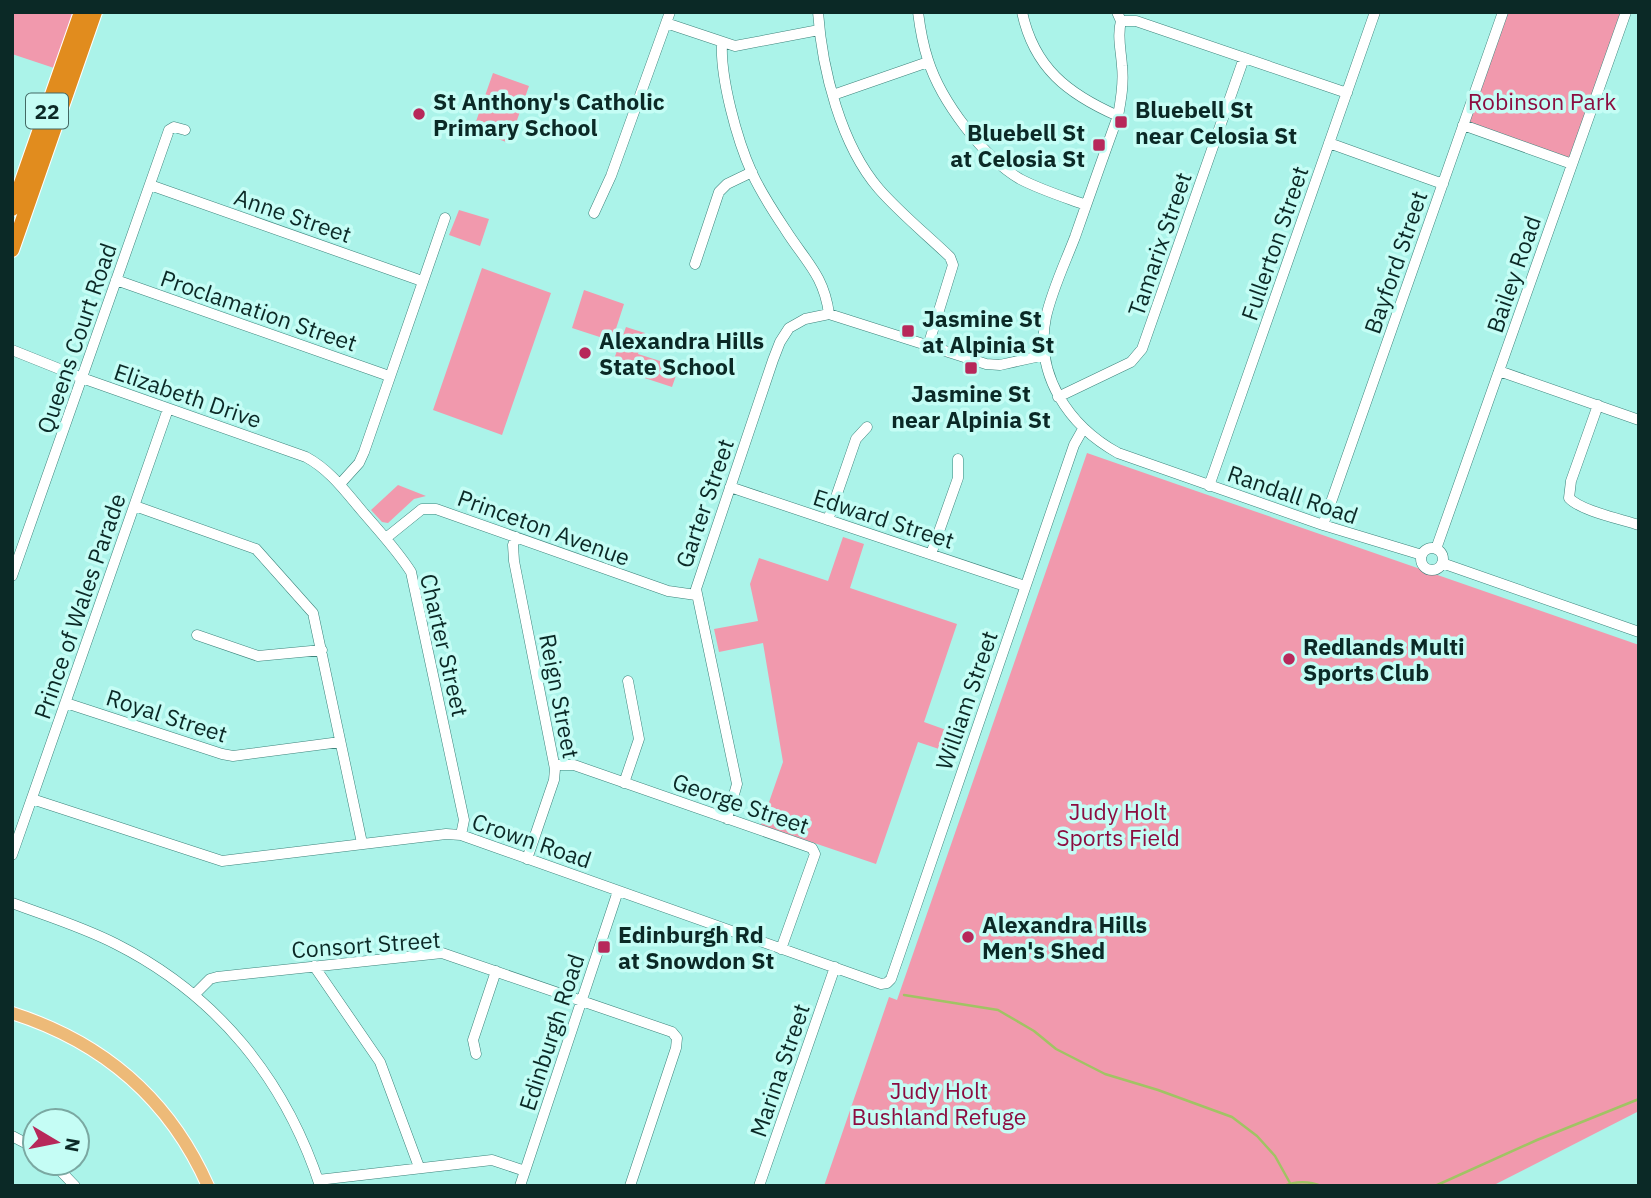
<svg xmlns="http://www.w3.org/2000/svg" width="1651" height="1198" font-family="'IBM Plex Sans',sans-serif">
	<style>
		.green { fill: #f199ad }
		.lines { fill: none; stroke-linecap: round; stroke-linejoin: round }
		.stream { stroke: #a1c364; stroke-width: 2.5 }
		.minor-casing { stroke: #3d837b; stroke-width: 11 }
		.major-casing { stroke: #fff; stroke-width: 14 }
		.highway-casing { stroke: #fff; stroke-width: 16 }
		.minor { stroke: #fff; stroke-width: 10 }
		.major { stroke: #edba78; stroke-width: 12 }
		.highway { stroke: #e18c1e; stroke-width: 14 }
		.poi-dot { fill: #b7285a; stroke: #c5fdf5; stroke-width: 2.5 }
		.labels { text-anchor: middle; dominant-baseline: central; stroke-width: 7; stroke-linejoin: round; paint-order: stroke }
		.shield { fill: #c5fdf5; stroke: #436964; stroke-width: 2 }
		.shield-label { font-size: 21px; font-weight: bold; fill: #0b2926 }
		.poi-label { font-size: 23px; font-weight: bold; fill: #0b2926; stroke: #c5fdf5; text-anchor: start }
		.park-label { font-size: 23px; fill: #8c0d40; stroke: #c5fdf5 }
		.street-label { font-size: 23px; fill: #0b2926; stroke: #c5fdf5 }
	</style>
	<rect width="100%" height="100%" fill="#abf3e9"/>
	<!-- green -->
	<path class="green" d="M12,12H73L54,68L12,54Z
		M1503,12H1626L1572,164L1463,125Z
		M493,73L529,86L509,143L473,130Z
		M459,210L489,219L480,246L449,235Z
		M482,268L551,293L502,435L433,410Z
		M584,290L624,304L612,341L572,328Z
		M626,327L645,333L638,354L679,367L672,387L611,367Z
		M1087,453L1639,645V1111L1492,1186H824L889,997L897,1000Z
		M398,485L426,496L414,499L388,523L382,522L371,510Z
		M843,537L864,544L850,588L957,624L924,722L963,736L957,755L918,742L876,864L761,825L783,762L763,643L719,652L714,629L758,621L750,584L759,558L828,581Z"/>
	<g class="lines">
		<!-- stream -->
		<path class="stream" d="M904,995L998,1010L1034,1031L1056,1049L1105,1074L1158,1090L1232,1117L1257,1136L1275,1156L1290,1183
			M1284,1186C1295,1181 1310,1181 1321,1186
			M1435,1186L1537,1140L1639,1099"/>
		<defs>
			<path id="minor" d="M818,12C822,70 841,145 879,189C900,213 927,235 950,257L953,265L928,346
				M918,12C920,28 923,45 928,60C941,101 983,157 1020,179C1041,190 1064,197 1086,205
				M1022,12C1034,68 1068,94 1118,116
				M1117,12L1121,21C1117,36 1121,50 1122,66C1124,83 1121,100 1118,116C1103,157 1089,197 1075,237C1065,263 1052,290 1046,317C1034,375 1069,426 1118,453L1323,525L1422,555
				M1121,21H1136L1347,93
				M666,23L735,46L819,30
				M722,42C720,78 737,140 752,173C761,193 773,211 785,229C805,261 824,275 829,314
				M833,95L928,62
				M1463,125L1572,164
				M1329,143L1443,184
				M150,185L422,281
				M594,213L611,176L670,12
				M695,264L719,192L727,184L752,172
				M116,280L389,376
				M12,350L82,378L306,457C330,470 345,491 362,511C379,531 397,550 411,572L464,820L461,835
				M1499,371L1639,420
				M1058,397L1131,362L1142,349L1244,58
				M1598,405L1571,481L1569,498C1581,511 1621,519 1639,525
				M340,484L359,463L364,452L445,218
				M1209,486L1375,12
				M730,487L1025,586
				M135,506L256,549L313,613L362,843
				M828,520L856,439L867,427
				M1323,525L1503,12
				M516,537L513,545L514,561L555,769L554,780L527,859
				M386,538L422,509H436L668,591L696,595
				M1421 559a11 11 0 1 1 22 0a11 11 0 1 1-22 0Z
				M1436,549L1626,12
				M931,554L958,478V459
				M1442,563L1639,632
				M12,576L169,130L174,127L185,130
				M197,635L258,656L322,650
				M66,703L222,754L233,756L340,742
				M555,765H574L812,848L815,854L781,949
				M624,783L639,739L628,681
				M32,799L222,861L446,834L461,835L881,984L887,983L891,979L900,953L1074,445L1083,429
				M727,819L737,784L696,589L773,360L780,342L789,328L805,319L829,314L986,364L1000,365L1045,355
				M12,855L168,409
				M12,903C47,916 83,927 116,944C217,995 285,1079 320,1186
				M314,966L380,1062L419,1167
				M195,994L210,979L217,977L442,953L672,1032L677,1038L676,1048L630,1186
				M476,1054L473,1040L496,971
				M12,1136L35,1148
				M53,1163L75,1186
				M318,1180L492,1160L525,1171
				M520,1186L618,891
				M759,1186L835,967"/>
			<path id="major" d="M12,1013C103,1042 169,1098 208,1186"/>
			<path id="highway" d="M12,209L81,12
				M12,250L95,12"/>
		</defs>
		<!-- minor casing -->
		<use href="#minor" class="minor-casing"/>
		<!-- major casing -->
		<use href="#major" class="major-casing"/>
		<!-- highway casing -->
		<use href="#highway" class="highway-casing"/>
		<!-- minor -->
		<use href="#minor" class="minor"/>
		<!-- major -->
		<use href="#major" class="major"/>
		<!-- highway -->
		<use href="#highway" class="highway"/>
	</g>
	<!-- markers -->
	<g class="poi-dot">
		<circle cx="419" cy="114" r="7"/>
		<rect x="1114" y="115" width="14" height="14" rx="3.5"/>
		<rect x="1092" y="138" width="14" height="14" rx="3.5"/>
		<rect x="901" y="324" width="14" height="14" rx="3.5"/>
		<circle cx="585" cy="353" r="7"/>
		<rect x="964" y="361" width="14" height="14" rx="3.5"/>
		<circle cx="1289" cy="659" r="7"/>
		<circle cx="968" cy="937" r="7"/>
		<rect x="597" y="940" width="14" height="14" rx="3.5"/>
	</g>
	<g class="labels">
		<!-- shield labels -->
		<rect class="shield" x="26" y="93.5" width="42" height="35" rx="5"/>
		<g class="shield-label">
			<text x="47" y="111">22</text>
		</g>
		<!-- poi labels -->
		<g class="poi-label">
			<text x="433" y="101">St Anthony's Catholic<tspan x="433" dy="26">Primary School</tspan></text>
			<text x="1135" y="109">Bluebell St<tspan x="1135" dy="26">near Celosia St</tspan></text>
			<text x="1085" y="132" text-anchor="end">Bluebell St<tspan x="1085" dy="26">at Celosia St</tspan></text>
			<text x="922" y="318">Jasmine St<tspan x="922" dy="26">at Alpinia St</tspan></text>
			<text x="599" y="340">Alexandra Hills<tspan x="599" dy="26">State School</tspan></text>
			<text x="971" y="393" text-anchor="middle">Jasmine St<tspan x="971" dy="26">near Alpinia St</tspan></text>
			<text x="1303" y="646">Redlands Multi<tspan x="1303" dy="26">Sports Club</tspan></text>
			<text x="982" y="924">Alexandra Hills<tspan x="982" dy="26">Men's Shed</tspan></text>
			<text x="618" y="934">Edinburgh Rd<tspan x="618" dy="26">at Snowdon St</tspan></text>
		</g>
		<!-- park labels -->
		<g class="park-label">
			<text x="1542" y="101">Robinson Park</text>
			<text x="1118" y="811">Judy Holt<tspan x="1118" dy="26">Sports Field</tspan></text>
			<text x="939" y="1090">Judy Holt<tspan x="939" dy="26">Bushland Refuge</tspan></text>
		</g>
		<!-- street labels -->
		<g class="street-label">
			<text transform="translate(293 215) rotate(19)">Anne Street</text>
			<text transform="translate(1274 243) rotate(-71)">Fullerton Street</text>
			<text transform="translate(1159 244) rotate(-71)">Tamarix Street</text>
			<text transform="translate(1395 262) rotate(-71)">Bayford Street</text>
			<text transform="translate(1513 274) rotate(-71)">Bailey Road</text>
			<text transform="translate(259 310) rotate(19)">Proclamation Street</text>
			<text transform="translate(76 338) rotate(-71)">Queens Court Road</text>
			<text transform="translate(188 395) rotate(19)">Elizabeth Drive</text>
			<text transform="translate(1293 494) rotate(19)">Randall Road</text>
			<text transform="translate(704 503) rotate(-71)">Garter Street</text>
			<text transform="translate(884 518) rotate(18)">Edward Street</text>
			<text transform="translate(544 527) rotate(20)">Princeton Avenue</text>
			<text transform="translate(79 606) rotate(-71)">Prince of Wales Parade</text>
			<text transform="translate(445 645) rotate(77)">Charter Street</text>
			<text transform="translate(560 696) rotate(79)">Reign Street</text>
			<text transform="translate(966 700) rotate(-71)">William Street</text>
			<text transform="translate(167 715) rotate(18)">Royal Street</text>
			<text transform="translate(741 803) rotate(19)">George Street</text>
			<text transform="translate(532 840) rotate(19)">Crown Road</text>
			<text transform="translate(366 944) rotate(-4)">Consort Street</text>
			<text transform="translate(551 1032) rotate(-72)">Edinburgh Road</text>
			<text transform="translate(779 1070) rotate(-71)">Marina Street</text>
		</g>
	</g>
	<!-- border -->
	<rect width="1651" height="1198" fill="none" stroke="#0b2926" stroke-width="28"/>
	<!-- north arrow -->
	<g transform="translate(56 1142) rotate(100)"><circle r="33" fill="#c5fdf5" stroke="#7ba8a2" stroke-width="2"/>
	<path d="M0-5L12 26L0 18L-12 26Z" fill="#b7285a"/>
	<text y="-10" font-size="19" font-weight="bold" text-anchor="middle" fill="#0b2926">N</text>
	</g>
</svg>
